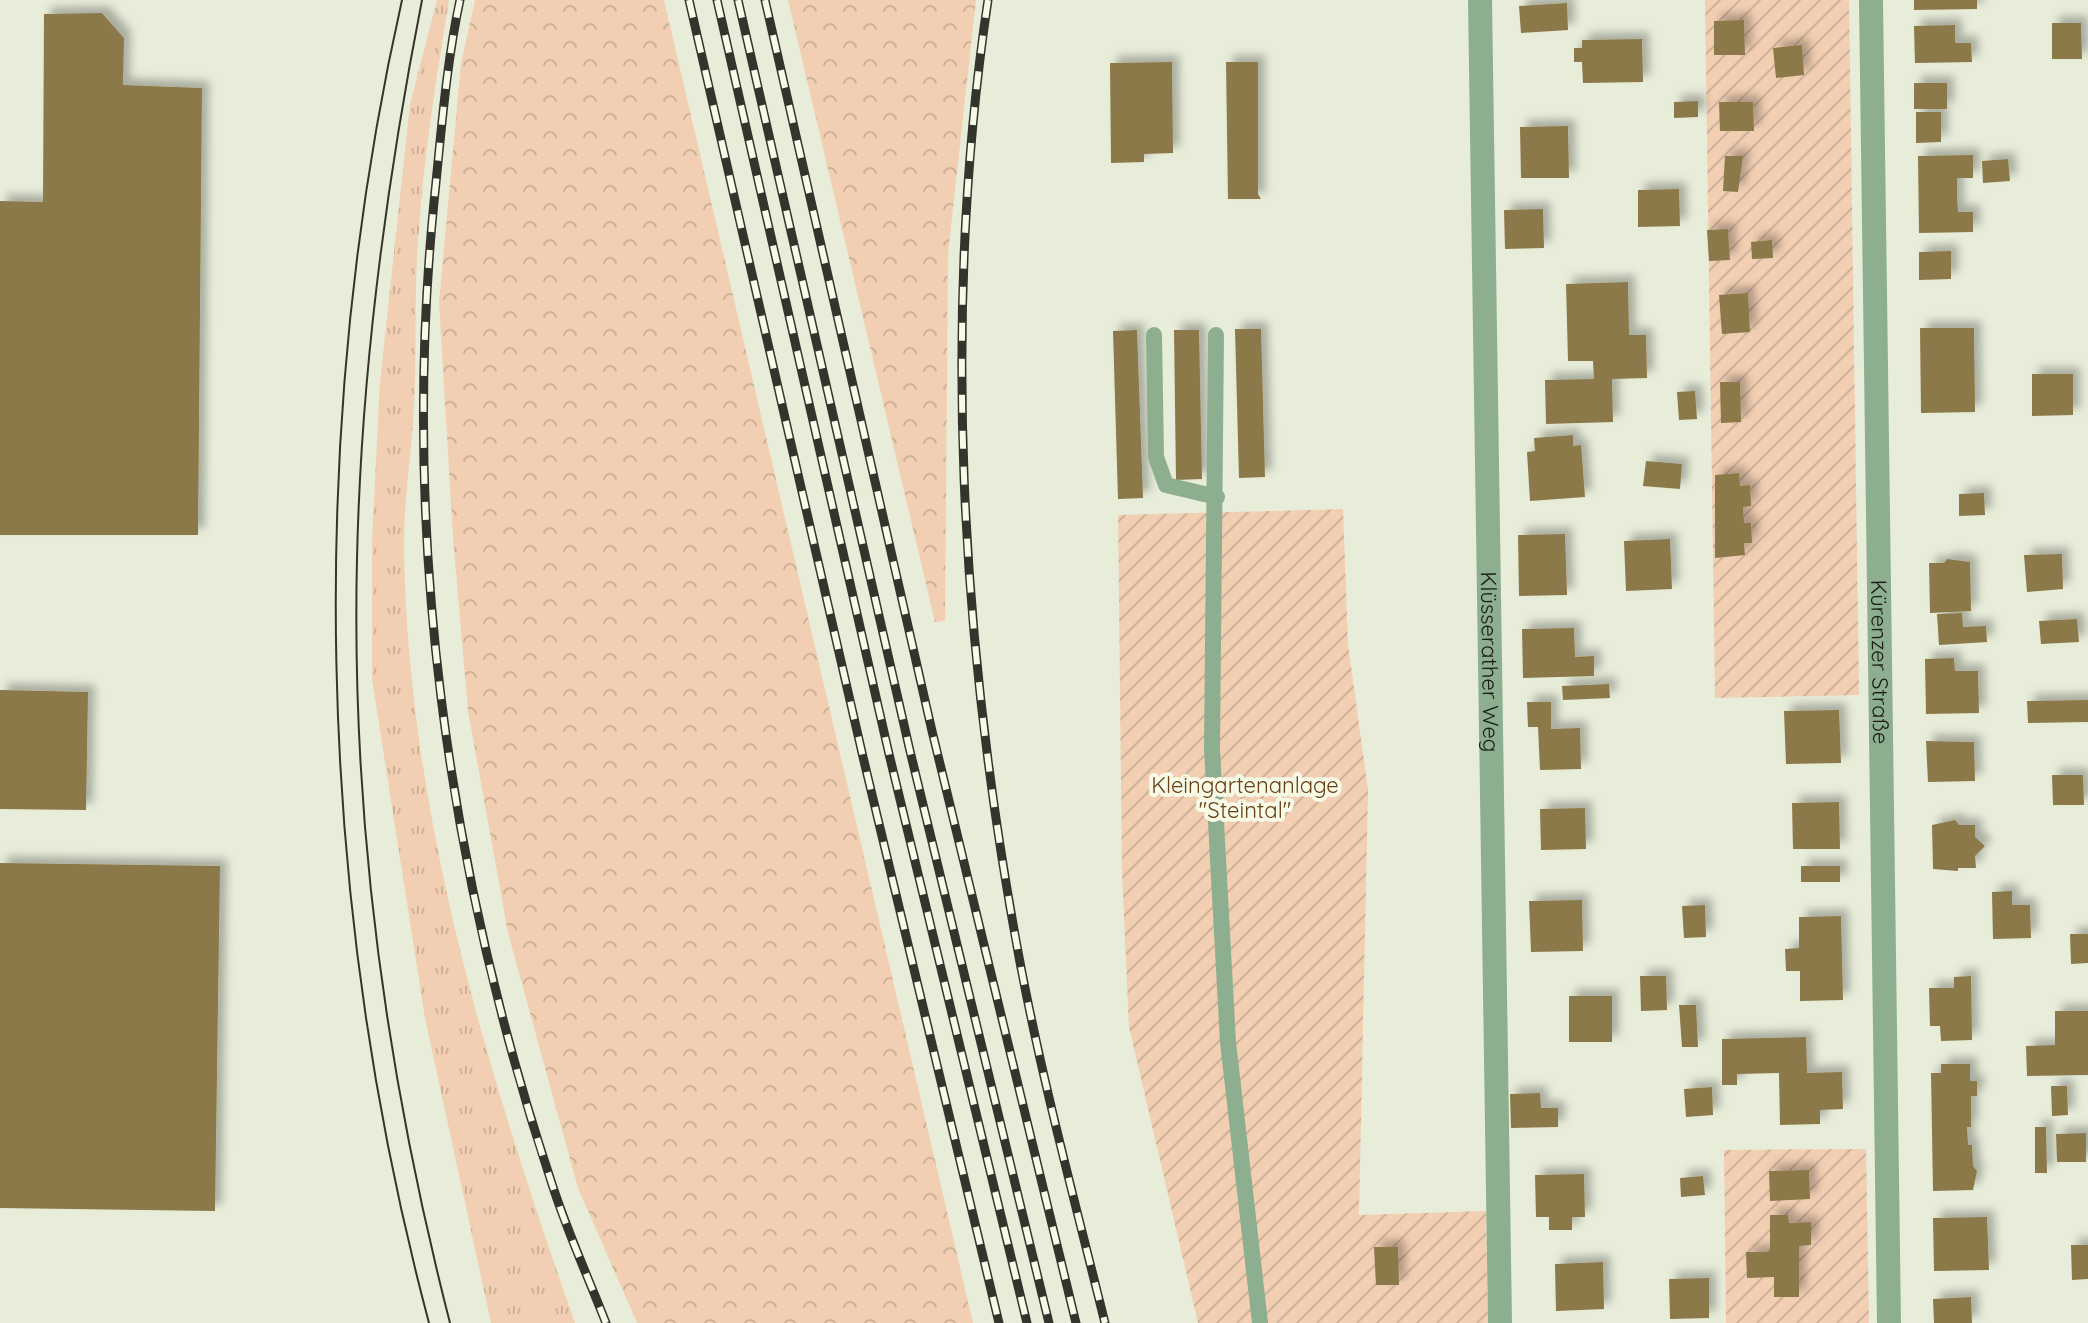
<svg xmlns="http://www.w3.org/2000/svg" width="2088" height="1323" font-family="Quicksand,sans-serif">
	<style>
		.grass { fill: url(#grass-tufts) }
		.forest { fill: url(#forest-crowns) }
		.garden { fill: url(#garden-furrows) }
		.building { fill: #8b7948; filter: url(#shadow) }
		.lines { fill: none; stroke-linecap: round; stroke-linejoin: round }
		.service { stroke: #8eaf8f; stroke-width: 16 }
		.minor { stroke: #8eaf8f; stroke-width: 24 }
		.tram { stroke: #33352d; stroke-width: 2 }
		.rail-casing { stroke: #33352d; stroke-width: 9 }
		.rail { stroke: #f6fae7; stroke-width: 6; stroke-dasharray: 18; stroke-linecap: butt }
		.labels { text-anchor: middle; dominant-baseline: central; stroke-width: 8; stroke-linejoin: round; paint-order: stroke }
		.street-label { font-size: 22px; fill: #1b1d16; stroke: #f6fae7 }
		.park-label { font-size: 22px; fill: #6a4016; stroke: #f6fae7 }
	</style>
	<defs>
		<pattern id="grass-tufts" width="24" height="20" patternUnits="userSpaceOnUse" patternTransform="scale(2)"><rect width="24" height="20" fill="#f2cfb3"/><path d="M3 7l-1-3M5 7V3M7 7l1-3M15 17l-1-3M17 17v-4M19 17l1-3" fill="none" stroke="#cfb199"/></pattern>
		<pattern id="forest-crowns" width="20" height="18" patternUnits="userSpaceOnUse" patternTransform="scale(2)"><rect width="20" height="18" fill="#f2cfb3"/><path d="M2 6a3 3 0 1 1 6 0M12 15a3 3 0 1 1 6 0" fill="none" stroke="#cfb199"/></pattern>
		<pattern id="garden-furrows" width="10" height="10" patternUnits="userSpaceOnUse" patternTransform="scale(2)"><rect width="10" height="10" fill="#f2cfb3"/><path d="M-1 1l2-2M0 10L10 0M9 11l2-2" fill="none" stroke="#cfb199"/></pattern>
		<filter id="shadow"><feDropShadow dx="7" dy="-7" stdDeviation="4" flood-color="#0004"/></filter>
	</defs>
	<rect width="100%" height="100%" fill="#e8edda"/>
	<!-- grass -->
	<path class="grass" d="M437,0H449C436,80 423,161 418,242C414,296 417,350 414,404C412,453 403,504 404,553C409,818 488,1075 575,1323H491L425,1018L372,679V541L380,382L410,104Z"/>
	<!-- forest -->
	<path class="forest" d="M475,0H664L973,1323H637L578,1188L508,933L468,711L453,538L439,302L461,63Z
		M788,0H976L948,254L945,621L935,622Z"/>
	<!-- garden -->
	<path class="garden" d="M1705,0H1849L1859,695L1715,698Z
		M1343,509L1348,644L1368,790L1359,1215L1486,1211L1488,1323H1198L1129,1027L1122,873L1118,515Z
		M1866,1149L1869,1323H1726L1724,1150Z"/>
	<!-- building -->
	<path class="building" d="M1914,0H1977V9L1914,10Z
		M1567,3L1568,30L1521,33L1519,6Z
		M102,13L124,38L123,85L202,88L198,535H0V201L43,202L44,14Z
		M1744,20L1745,55H1714V21Z
		M2052,23H2081L2082,59H2052Z
		M1955,25V43H1971L1972,62L1915,63L1914,26Z
		M1642,39L1643,82L1583,83L1582,62H1574V48H1582V40Z
		M1802,45L1804,75L1776,78L1773,48Z
		M1172,62L1173,153L1144,154V162L1111,163L1110,63Z
		M1226,62H1258V194L1261,199H1228Z
		M1914,83H1947V109H1914Z
		M1698,101V117L1674,118V102Z
		M1719,102H1753L1754,131H1720Z
		M1916,112H1941V142L1916,143Z
		M1568,126L1569,178H1521L1520,127Z
		M1973,155V178H1957V195L1958,212H1973V232L1919,233L1918,156Z
		M1725,156H1743L1738,192L1723,191Z
		M2008,159L2010,181L1983,183L1982,161Z
		M1679,189L1680,226L1638,227V190Z
		M1543,209L1544,248L1505,249L1504,210Z
		M1728,229L1730,260L1709,261L1707,230Z
		M1772,240L1773,258L1752,259L1751,242Z
		M1951,251V279L1919,280V252Z
		M1628,282L1629,335H1646L1647,378L1612,379L1613,422L1546,424L1545,380L1594,379L1593,361H1568L1566,284Z
		M1748,293L1750,332L1722,334L1719,295Z
		M1920,328H1974L1975,412L1921,413Z
		M1235,329H1261L1265,477L1239,478Z
		M1137,330L1143,498L1118,499L1113,331Z
		M1174,330H1199L1202,479L1176,480Z
		M2032,374H2073V415L2032,416Z
		M1720,382H1740L1741,422L1721,423Z
		M1695,391L1697,419L1679,420L1677,392Z
		M1573,435V446L1581,445L1585,497L1530,501L1527,452L1535,451L1534,438Z
		M1646,461L1682,464L1680,489L1643,486Z
		M1739,473L1740,486L1750,485L1751,506L1743,507L1744,523H1751L1752,543H1744L1745,555L1715,558V475Z
		M1984,493L1985,515L1959,516V494Z
		M1565,534L1567,595L1519,596L1518,535Z
		M1670,539L1672,589L1626,591L1624,541Z
		M2062,554L2063,589L2027,592L2024,555Z
		M1947,559L1970,562L1971,611L1930,613L1929,563H1944Z
		M1962,613L1963,627L1986,626L1987,642L1939,645L1937,614Z
		M2077,619L2079,642L2041,644L2039,621Z
		M1574,628L1575,657L1594,656V676L1523,678L1522,629Z
		M1954,658L1955,671H1978L1979,713L1926,714L1925,659Z
		M1609,684L1610,698L1563,700L1562,686Z
		M0,690L88,692L86,810L0,809Z
		M2088,700V722L2028,723L2027,701Z
		M1527,702H1551V729L1580,728L1581,769L1540,770L1538,727H1528Z
		M1839,710L1841,763L1786,764L1784,711Z
		M1926,741L1974,742L1975,781L1928,782Z
		M2052,775H2083L2084,805H2053Z
		M1839,802L1840,849H1793L1792,803Z
		M1585,808L1586,849L1541,850L1540,809Z
		M1955,820L1959,825H1975V837L1985,846L1975,856L1976,868H1958V871L1933,869L1932,825Z
		M0,863L220,866L215,1211L0,1208Z
		M1801,866H1840V882H1801Z
		M2012,891V905H2030L2031,938L1993,939L1992,892Z
		M1582,900L1583,951L1531,952L1529,901Z
		M1705,905L1706,937L1684,938L1682,906Z
		M1841,916L1843,1000L1800,1001V971H1786L1785,949L1799,948V917Z
		M2070,934H2088V963L2071,964Z
		M1640,976H1666L1667,1010L1641,1011Z
		M1971,976L1972,1040L1941,1041L1940,1026H1930L1929,988H1954V977Z
		M1569,996H1612V1042H1569Z
		M1679,1005H1696L1698,1047H1682Z
		M2055,1011H2088V1075L2027,1076L2026,1046L2055,1045Z
		M1806,1037L1807,1073L1842,1072L1843,1109L1820,1110V1124L1780,1125L1779,1073L1737,1074V1085H1722V1039Z
		M1941,1064H1970V1081H1977V1096H1971V1127H1967L1968,1145H1972L1973,1166L1977,1171L1973,1190L1933,1191L1931,1073H1941Z
		M2051,1086H2067L2068,1115L2052,1116Z
		M1712,1087L1713,1115L1686,1117L1684,1089Z
		M1540,1093L1541,1108H1558V1127L1511,1128L1510,1094Z
		M2035,1127H2046L2047,1173H2035Z
		M2086,1133V1162H2057L2056,1134Z
		M1809,1170L1810,1199L1770,1201L1769,1171Z
		M1584,1174L1585,1217H1572V1230H1549V1217H1536L1535,1175Z
		M1703,1176L1705,1195L1681,1197L1680,1178Z
		M1770,1215H1788L1789,1223L1811,1222V1245L1799,1246V1297H1774V1277L1747,1278L1746,1252H1770Z
		M1987,1217L1989,1270L1934,1271L1933,1218Z
		M2071,1245H2088V1279L2072,1280Z
		M1374,1247H1398L1399,1285H1376Z
		M1603,1262L1604,1309L1556,1311L1555,1264Z
		M1709,1278V1318L1670,1319L1669,1279Z
		M1971,1297L1972,1323H1934L1933,1299Z"/>
	<g class="lines">
		<!-- service -->
		<path class="service" d="M1154,335L1156,457L1166,485L1217,497
			M1216,335L1212,749L1228,1042L1260,1323"/>
		<!-- minor -->
		<g class="minor">
			<path id="s1" d="M1480,0L1500,1323"/>
			<path id="s2" d="M1871,0L1889,1323"/>
		</g>
		<!-- tram -->
		<path class="tram" d="M402,0C305,432 315,895 429,1323
			M422,0C386,184 361,372 357,559C351,816 386,1074 450,1323"/>
		<defs>
			<path id="rail" d="M460,0C446,65 441,135 434,202C401,533 447,869 552,1184C567,1231 588,1277 606,1323
				M689,0L863,757L999,1323
				M717,0L889,754L1027,1323
				M738,0L910,751L1049,1323
				M765,0L932,731L1076,1323
				M988,0C941,314 961,645 1019,957C1042,1080 1075,1202 1105,1323"/>
		</defs>
		<!-- rail casing -->
		<use href="#rail" class="rail-casing"/>
		<!-- rail -->
		<use href="#rail" class="rail"/>
	</g>
	<g class="labels">
		<!-- street labels -->
		<g class="street-label">
			<text stroke="none"><textPath href="#s1" startOffset="662">Klüsserather Weg</textPath></text>
			<text stroke="none"><textPath href="#s2" startOffset="662">Kürenzer Straße</textPath></text>
		</g>
		<!-- park labels -->
		<g class="park-label">
			<text x="1245" y="785">Kleingartenanlage<tspan x="1245" dy="25">"Steintal"</tspan></text>
		</g>
	</g>
</svg>
